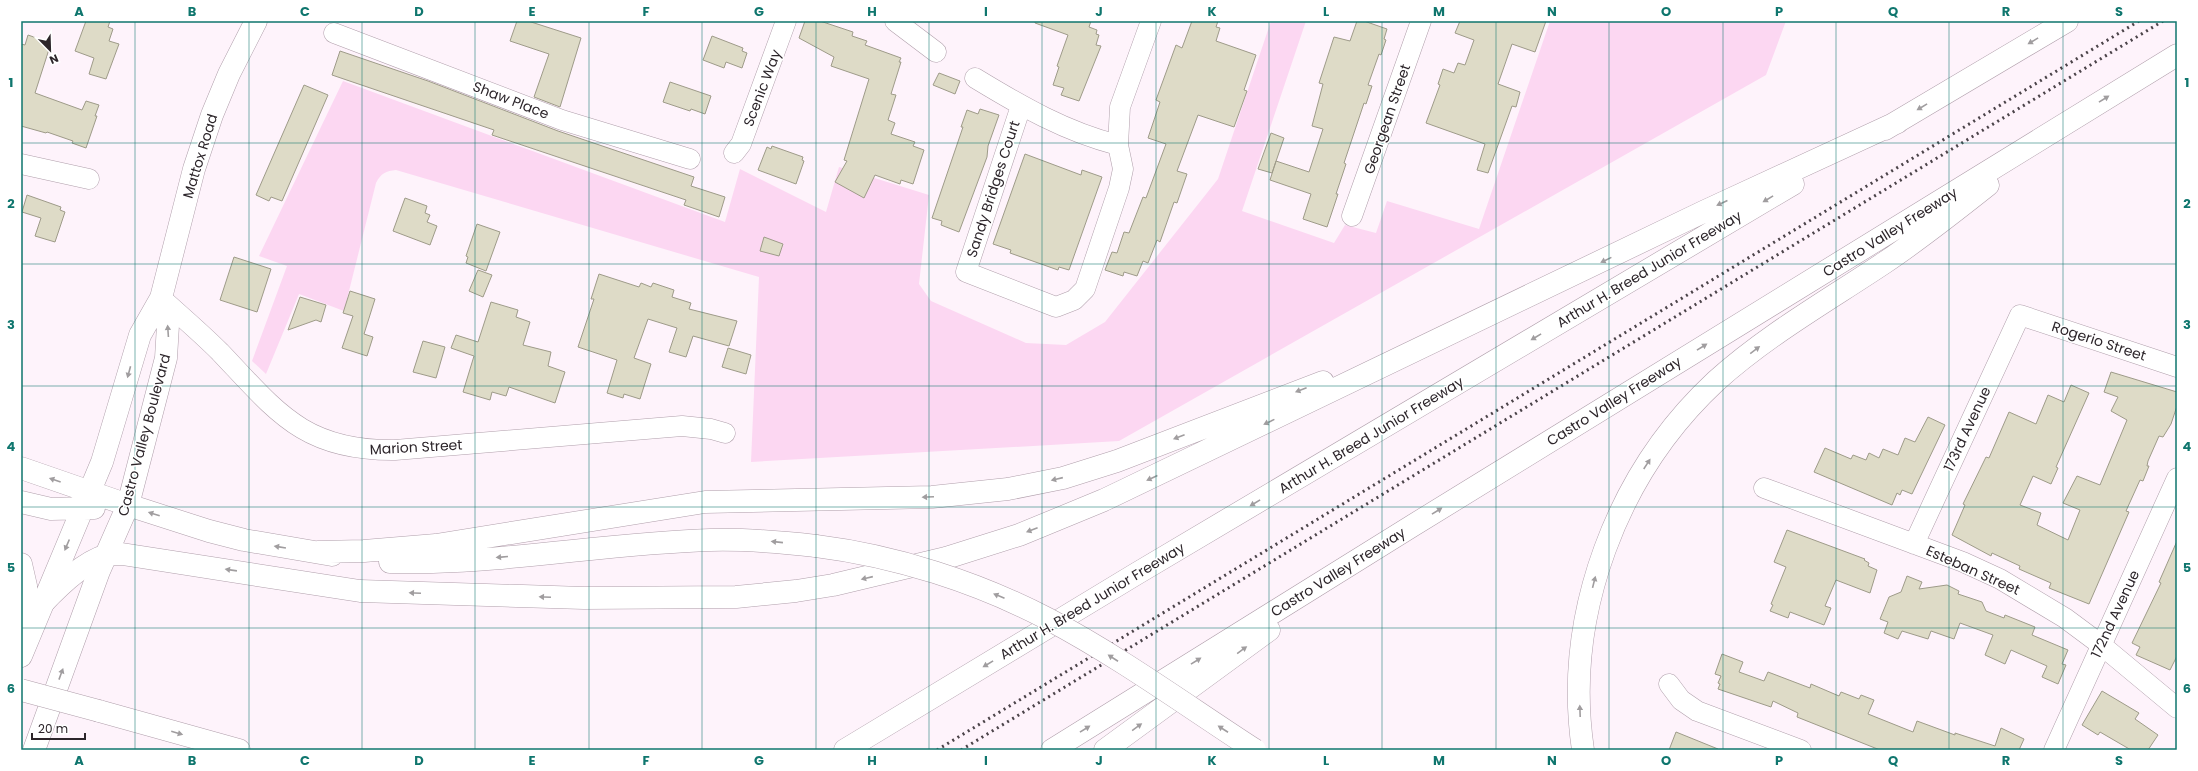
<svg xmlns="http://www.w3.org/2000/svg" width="2198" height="771" font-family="Poppins,sans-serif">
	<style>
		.green { fill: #fcd7f2 }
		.building { fill: #dedbc7; stroke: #9e9b89 }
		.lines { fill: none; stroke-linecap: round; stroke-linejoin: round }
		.minor-casing { stroke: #b09fab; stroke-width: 21 }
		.primary-casing { stroke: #b09fab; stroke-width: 23 }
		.motorway-casing { stroke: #b09fab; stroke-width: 23 }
		.minor { stroke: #fff; stroke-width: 20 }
		.primary { stroke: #fff; stroke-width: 22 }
		.motorway { stroke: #fff; stroke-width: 22 }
		.rail { stroke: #4b4349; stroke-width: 3; stroke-dasharray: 2 4; stroke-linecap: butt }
		.motorway-bridge-casing { stroke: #b09fab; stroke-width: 23; stroke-linecap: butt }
		.motorway-bridge { stroke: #fff; stroke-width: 22 }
		.oneway { fill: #a09d9f }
		.grid { fill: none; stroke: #0f766e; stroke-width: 1; stroke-opacity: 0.55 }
		.labels { text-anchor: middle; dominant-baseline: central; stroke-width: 3; stroke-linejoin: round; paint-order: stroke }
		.street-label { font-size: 14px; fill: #2c252a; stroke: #fff }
		.neatline { fill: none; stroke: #0f766e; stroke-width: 1.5 }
		.grid-label { font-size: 13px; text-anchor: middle; font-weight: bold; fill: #0f766e }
	</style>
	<rect width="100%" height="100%" fill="#fef3fb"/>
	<!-- green -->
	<path class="green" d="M1271,21H1306L1242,211L1334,243L1345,225L1376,233L1387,201L1479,229L1550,21H1786L1766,75L1119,441L751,462L759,277L396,170C386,171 381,173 376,183L344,311L299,294L266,374L252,361L287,266L259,256L343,81L725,222L740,169L826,212L839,167L929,195L919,284L931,301L1026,343L1066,345L1105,322L1218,179Z"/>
	<!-- building -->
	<path class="building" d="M86,21H110L108,27L113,29L109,41L119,44L106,79L89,74L94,58L75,51Z
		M517,21H528L581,38L560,107L534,97L549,54L510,41Z
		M805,21H820L853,32L852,36L867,41L865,45L901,58L899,62H901L891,94L896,95L888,120L895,123L891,134L915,142L913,146L924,150L913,184L901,180L900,184L875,175L864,198L835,182L847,161L844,160L869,79L831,66L834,57L799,38Z
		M1035,21H1091L1089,27L1097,30L1096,34L1099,35L1096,45L1101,46L1079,101L1061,95L1064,88L1053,85L1059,67L1057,66L1068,35L1035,23Z
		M1192,21H1218L1216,27L1220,28L1216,41L1256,55L1244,90L1247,91L1234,127L1198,115L1177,171L1187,174L1177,203L1174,202L1160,242L1157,240L1148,263L1143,261L1137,276L1124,272L1123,276L1105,270L1112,252L1117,253L1124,232L1129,233L1143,197L1146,198L1166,144L1148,138L1160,102L1156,100L1176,45L1182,48Z
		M1357,21H1364L1387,29L1384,39L1386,40L1381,55L1379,54L1368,85L1372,86L1366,104L1364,103L1344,163L1346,164L1336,194H1338L1327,227L1303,219L1311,194L1270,180L1276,161L1309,172L1323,129L1312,126L1323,84L1319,83L1334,37L1350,41Z
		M1460,21H1546L1535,52L1512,44L1498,84L1520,92L1516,107L1512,106L1488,173L1477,170L1485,144L1426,123L1440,85L1438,84L1443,69L1454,73L1458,63L1465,65L1474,40L1455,33Z
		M28,35L51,43L35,93L82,110L86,101L99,105L95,116H97L86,148L72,143L73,141L47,132L46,133L21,126V44L25,45Z
		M712,36L743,48L742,51L747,53L742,68L726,62L724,68L703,60Z
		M340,51L428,81L558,131L694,177L691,186L725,197L719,217L684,205L686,200L492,135L494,130L332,75Z
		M939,73L960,81L955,94L933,85Z
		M670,82L711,96L705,114L691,109L690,111L663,102Z
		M304,85L328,95L282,201L271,197L269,201L256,195Z
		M980,109L999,115L988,146L987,157L959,232L941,225L942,221L932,218L963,127H961L967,110L978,114Z
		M1271,133L1284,138L1272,173L1258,169Z
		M772,146L803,157L802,160L804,161L796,184L758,170L767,147L771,149Z
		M1025,154L1081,175L1082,170L1102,177L1069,270L1059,267L1058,270L1010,253L1011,250L993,244Z
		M27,195L61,207L60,210L65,212L55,242L35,236L41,218L22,212Z
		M405,198L427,206L425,213L430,215L427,222L437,226L430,245L393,231Z
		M477,224L500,232L486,271L466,263L468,257L466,256Z
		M764,237L783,244L779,256L760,251Z
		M234,257L271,269L257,312L220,300Z
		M478,270L492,275L483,297L469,291Z
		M599,274L639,287L641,283L651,287L653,283L674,290L672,297L691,303L689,309L737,321L729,346L693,336L686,357L669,352L677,328L648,319L634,358L651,364L640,399L624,394L623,398L607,393L617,360L578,347L594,299H591Z
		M350,291L375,299L364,334L373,337L367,356L342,348L353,316L343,313Z
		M300,297L326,305L321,322L316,320L288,330Z
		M491,302L518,310L516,317L530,322L523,345L551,352L548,366L565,372L555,403L509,387L506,396L492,392L490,400L463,392L474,356L451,348L456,335L478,342Z
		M423,341L445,347L436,378L413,372Z
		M728,348L751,355L746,374L722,367Z
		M2111,372L2177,392V406L2171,424L2163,437L2159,436L2148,461L2147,466H2149L2143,481L2140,480L2126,511L2129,512L2089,604L2049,588L2051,583L2019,569L2020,566L1992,553L1991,556L1952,535L1965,505L1963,504L1986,457L1989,458L2009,412L2036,424L2048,395L2064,402L2071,385L2089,393L2056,467L2058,468L2051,484L2033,476L2020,505L2041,513L2037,525L2068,540L2080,510L2063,503L2077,476L2100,485L2127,420L2111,411L2118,397L2104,392Z
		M1928,417L1945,425L1912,494L1902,490L1900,495L1897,493L1892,505L1814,472L1825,448L1851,459L1853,455L1866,460L1869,453L1879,458L1883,449L1898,455L1905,438L1915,442Z
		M1787,530L1865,559L1864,560L1869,563L1868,566L1877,570L1870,593L1836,580L1825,606L1831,608L1824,625L1790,612L1788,618L1770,611L1773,605L1771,604L1786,567L1774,562Z
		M2177,541V656L2170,670L2136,655L2140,647L2132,643L2161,583L2159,582Z
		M1907,576L1922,582L1919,589L1947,585L1959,591L1958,594L1982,602L1986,611L2004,618L2005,615L2035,627L2032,635L2068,650L2062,664L2066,665L2058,684L2042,677L2047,666L2011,650L2005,664L1985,655L1993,635L1960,623L1954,639L1931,631L1928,639L1902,631L1898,639L1884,633L1888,622L1880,619L1889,597L1901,592Z
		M1722,654L1743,662L1739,672L1764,681L1768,672L1810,688L1811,684L1839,696L1841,692L1859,699L1861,695L1874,700L1868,714L1913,732L1917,721L1955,735V733L1995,746L2001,728L2024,739L2019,750H1880L1797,717L1798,713L1773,701L1771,707L1718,689L1720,684L1718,683L1721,676L1715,674Z
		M2102,691L2139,713L2135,719L2158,735L2148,750H2131L2100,732L2098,735L2082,725Z
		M1676,732L1718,749V750H1669Z"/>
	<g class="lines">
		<defs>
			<path id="minor" d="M895,21L936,52
				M334,33L562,120L690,159
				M975,78C1021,106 1066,132 1118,145
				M1021,106L966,272L1056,307L1074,300L1085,289L1119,188L1123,169L1118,145L1120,107L1151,21
				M734,153L741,144L786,21
				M21,164L89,179
				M1352,216L1421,21
				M161,298C181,316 201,333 220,352C277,412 304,451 395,450L682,426L711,429L725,433
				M1764,488L1963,562L2000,579L2065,618L2100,644L2177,708
				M1914,544L2020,315L2177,367
				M1669,684L1681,700L1697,711L1801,750
				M2054,750L2177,478"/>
			<path id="primary" d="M21,468L128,505
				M21,502L51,509L94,508
				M21,564L26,586L28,630
				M21,656L102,462L140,335L161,298L194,169L212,115L229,74L256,21
				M34,750L99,571L128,505L166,358L168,325L161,298"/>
			<path id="motorway" d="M1885,129L2067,21
				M128,505L209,531L244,540L332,555
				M318,552L364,551L436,545L705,502L932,497L1008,489L1063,478L1117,461L1323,382
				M390,562C497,565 604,543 710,540C746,539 781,542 816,546
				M42,604C59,586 83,562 107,555C111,554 117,554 122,554L360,591L584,598L736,597L796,591L833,585L946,558L1019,535L1104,500L1703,212L1898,122
				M99,711L239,750
				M845,750L1136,574L1793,184
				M1052,750L1412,526L2177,55
				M1105,750L1269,630
				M1583,750C1563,615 1617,473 1716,381C1767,335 1827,301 1884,263C1920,239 1954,212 1988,185"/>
		</defs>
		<!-- minor casing -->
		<use href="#minor" class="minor-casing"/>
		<!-- primary casing -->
		<use href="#primary" class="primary-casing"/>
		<!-- motorway casing -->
		<use href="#motorway" class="motorway-casing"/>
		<!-- minor -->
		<use href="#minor" class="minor"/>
		<!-- primary -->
		<use href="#primary" class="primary"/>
		<!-- motorway -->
		<use href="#motorway" class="motorway"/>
		<!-- rail -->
		<path class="rail" d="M937,750L2139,21
			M961,750L2163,21"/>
		<defs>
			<path id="motorway-bridge" d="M816,546C896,556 977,582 1048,619C1120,657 1187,706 1255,750
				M21,690L99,711"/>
		</defs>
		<!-- motorway-bridge casing -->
		<use href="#motorway-bridge" class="motorway-bridge-casing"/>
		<!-- motorway-bridge -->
		<use href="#motorway-bridge" class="motorway-bridge"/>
	</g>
	<!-- one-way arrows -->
	<defs><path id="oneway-solid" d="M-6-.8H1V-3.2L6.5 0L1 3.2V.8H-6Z"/></defs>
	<g class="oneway">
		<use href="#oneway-solid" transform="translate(2033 41) rotate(149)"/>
		<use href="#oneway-solid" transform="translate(2104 99) rotate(-32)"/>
		<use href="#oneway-solid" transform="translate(1922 107) rotate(149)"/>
		<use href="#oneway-solid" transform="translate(1768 199) rotate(149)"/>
		<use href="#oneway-solid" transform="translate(1722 203) rotate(155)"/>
		<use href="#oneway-solid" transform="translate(1606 260) rotate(154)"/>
		<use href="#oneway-solid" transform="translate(168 331) rotate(-94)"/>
		<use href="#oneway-solid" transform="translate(1536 337) rotate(149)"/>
		<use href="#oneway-solid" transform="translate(1702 347) rotate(-32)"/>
		<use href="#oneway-solid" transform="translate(1755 350) rotate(-37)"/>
		<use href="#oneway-solid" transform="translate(129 372) rotate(105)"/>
		<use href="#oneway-solid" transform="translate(1301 390) rotate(159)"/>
		<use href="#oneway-solid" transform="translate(1269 422) rotate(154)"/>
		<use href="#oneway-solid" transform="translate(1179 437) rotate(159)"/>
		<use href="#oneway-solid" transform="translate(1647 464) rotate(-57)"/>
		<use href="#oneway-solid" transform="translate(1152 478) rotate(155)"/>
		<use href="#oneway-solid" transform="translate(1057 479) rotate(167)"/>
		<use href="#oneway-solid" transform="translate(55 480) rotate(-161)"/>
		<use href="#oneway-solid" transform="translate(928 497) rotate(177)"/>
		<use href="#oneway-solid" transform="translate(1255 503) rotate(149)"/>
		<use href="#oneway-solid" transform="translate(1437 511) rotate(-32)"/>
		<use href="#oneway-solid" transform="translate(154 514) rotate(-162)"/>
		<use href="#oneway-solid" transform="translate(1032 530) rotate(159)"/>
		<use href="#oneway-solid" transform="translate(777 542) rotate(-174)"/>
		<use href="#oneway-solid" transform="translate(67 545) rotate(113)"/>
		<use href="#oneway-solid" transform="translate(280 547) rotate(-171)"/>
		<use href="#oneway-solid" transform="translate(502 557) rotate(175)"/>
		<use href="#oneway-solid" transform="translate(231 570) rotate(-172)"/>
		<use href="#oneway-solid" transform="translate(867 578) rotate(167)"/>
		<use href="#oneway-solid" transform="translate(1594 582) rotate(-76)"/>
		<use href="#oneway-solid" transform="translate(415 593) rotate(-178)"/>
		<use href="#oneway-solid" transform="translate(999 596) rotate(-157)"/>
		<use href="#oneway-solid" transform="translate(545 597) rotate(-178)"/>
		<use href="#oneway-solid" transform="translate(1242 650) rotate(-36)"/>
		<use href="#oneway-solid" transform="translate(1113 658) rotate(-147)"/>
		<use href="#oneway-solid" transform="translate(1196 661) rotate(-32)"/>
		<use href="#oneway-solid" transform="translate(988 664) rotate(149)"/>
		<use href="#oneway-solid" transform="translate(61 674) rotate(-70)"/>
		<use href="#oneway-solid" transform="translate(1580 711) rotate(-92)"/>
		<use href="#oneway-solid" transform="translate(1137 727) rotate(-36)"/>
		<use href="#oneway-solid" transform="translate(1085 729) rotate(-32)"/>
		<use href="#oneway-solid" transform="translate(1223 729) rotate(-147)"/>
		<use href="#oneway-solid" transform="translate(177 733) rotate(16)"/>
	</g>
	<!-- grid -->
	<path class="grid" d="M135,21V750M249,21V750M362,21V750M475,21V750M589,21V750M702,21V750M816,21V750M929,21V750M1042,21V750M1156,21V750M1269,21V750M1382,21V750M1496,21V750M1609,21V750M1723,21V750M1836,21V750M1949,21V750M2063,21V750M21,143H2177M21,264H2177M21,386H2177M21,507H2177M21,628H2177"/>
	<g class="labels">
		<!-- street labels -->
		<g class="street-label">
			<text transform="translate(762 88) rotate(-69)">Scenic Way</text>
			<text transform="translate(511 100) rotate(21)">Shaw Place</text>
			<text transform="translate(1387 119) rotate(-71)">Georgean Street</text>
			<text transform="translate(200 156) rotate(-73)">Mattox Road</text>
			<text transform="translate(993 189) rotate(-72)">Sandy Bridges Court</text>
			<text transform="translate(1890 232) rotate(-32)">Castro Valley Freeway</text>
			<text transform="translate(1649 269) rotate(-31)">Arthur H. Breed Junior Freeway</text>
			<text transform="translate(2099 341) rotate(18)">Rogerio Street</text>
			<text transform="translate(1614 401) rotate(-32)">Castro Valley Freeway</text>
			<text transform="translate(1967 429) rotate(-65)">173rd Avenue</text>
			<text transform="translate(144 435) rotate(-75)">Castro Valley Boulevard</text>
			<text transform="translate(1371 435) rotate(-31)">Arthur H. Breed Junior Freeway</text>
			<text transform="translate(416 447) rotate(-3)">Marion Street</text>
			<text transform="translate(1973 570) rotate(24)">Esteban Street</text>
			<text transform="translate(1338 572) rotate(-32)">Castro Valley Freeway</text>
			<text transform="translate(1092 601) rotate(-31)">Arthur H. Breed Junior Freeway</text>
			<text transform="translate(2115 614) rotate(-65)">172nd Avenue</text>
		</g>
	</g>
	<!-- border -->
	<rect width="2198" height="771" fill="none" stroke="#ffffff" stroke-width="44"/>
	<!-- north arrow -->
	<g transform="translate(50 50) rotate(157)" stroke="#ffffff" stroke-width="3" paint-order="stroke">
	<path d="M0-3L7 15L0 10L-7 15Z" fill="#2c252a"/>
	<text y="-6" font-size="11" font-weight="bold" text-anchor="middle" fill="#2c252a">N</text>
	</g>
	<!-- scale -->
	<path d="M32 733v6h53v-6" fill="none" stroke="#2c252a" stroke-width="2"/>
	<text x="38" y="733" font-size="12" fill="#2c252a" stroke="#ffffff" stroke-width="3" paint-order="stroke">20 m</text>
	<rect x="22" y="22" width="2154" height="727" class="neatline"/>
	<g class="grid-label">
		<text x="79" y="16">A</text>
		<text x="192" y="16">B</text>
		<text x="305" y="16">C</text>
		<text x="419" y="16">D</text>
		<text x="532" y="16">E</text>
		<text x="646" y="16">F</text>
		<text x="759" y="16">G</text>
		<text x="872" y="16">H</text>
		<text x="986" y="16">I</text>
		<text x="1099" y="16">J</text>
		<text x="1212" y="16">K</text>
		<text x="1326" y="16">L</text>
		<text x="1439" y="16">M</text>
		<text x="1552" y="16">N</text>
		<text x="1666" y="16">O</text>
		<text x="1779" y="16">P</text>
		<text x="1893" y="16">Q</text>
		<text x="2006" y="16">R</text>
		<text x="2119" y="16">S</text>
		<text x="11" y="87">1</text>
		<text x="2187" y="87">1</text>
		<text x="11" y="208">2</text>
		<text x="2187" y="208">2</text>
		<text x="11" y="329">3</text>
		<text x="2187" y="329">3</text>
		<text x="11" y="451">4</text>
		<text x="2187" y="451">4</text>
		<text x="11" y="572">5</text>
		<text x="2187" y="572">5</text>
		<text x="11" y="693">6</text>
		<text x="2187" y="693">6</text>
		<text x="79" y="765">A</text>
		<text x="192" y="765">B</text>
		<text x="305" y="765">C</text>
		<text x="419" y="765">D</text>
		<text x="532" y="765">E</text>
		<text x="646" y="765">F</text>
		<text x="759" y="765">G</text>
		<text x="872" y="765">H</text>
		<text x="986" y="765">I</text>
		<text x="1099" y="765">J</text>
		<text x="1212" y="765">K</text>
		<text x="1326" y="765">L</text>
		<text x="1439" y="765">M</text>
		<text x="1552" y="765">N</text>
		<text x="1666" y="765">O</text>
		<text x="1779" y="765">P</text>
		<text x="1893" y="765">Q</text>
		<text x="2006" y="765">R</text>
		<text x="2119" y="765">S</text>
	</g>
</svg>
